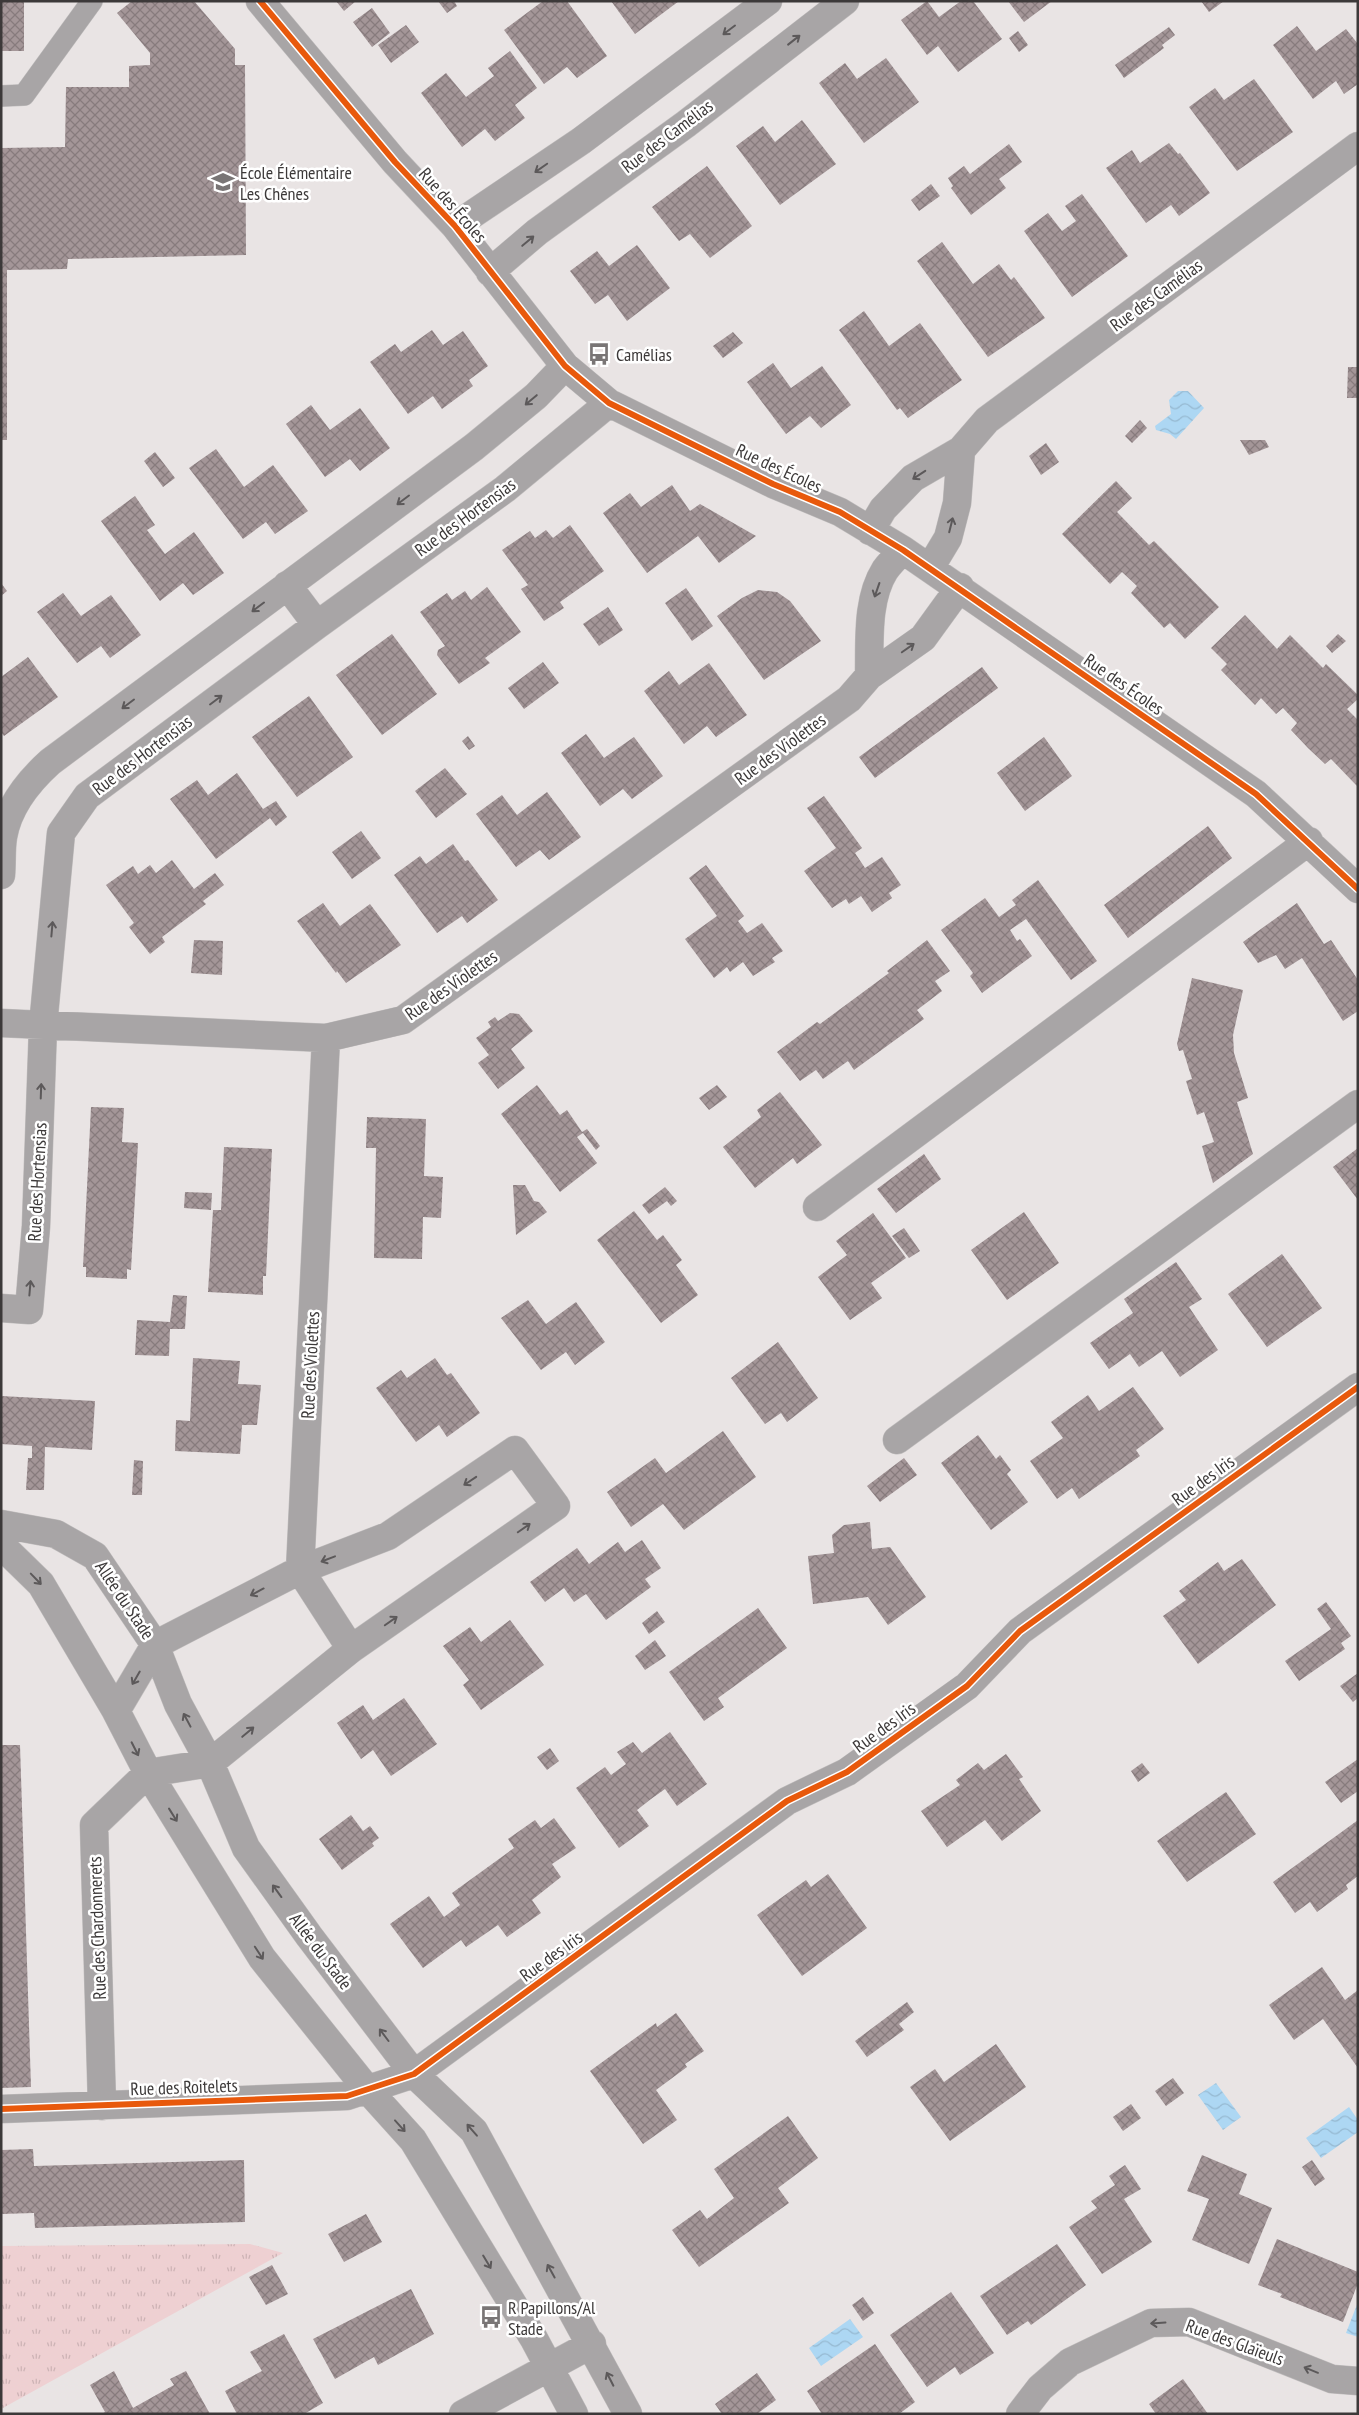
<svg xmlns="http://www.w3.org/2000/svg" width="1359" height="2415" font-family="'PT Sans Narrow',sans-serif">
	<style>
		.grass { fill: url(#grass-tufts) }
		.water { fill: url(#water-waves) }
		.building { fill: url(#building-cross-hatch) }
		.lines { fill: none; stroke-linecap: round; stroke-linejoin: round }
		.service-casing { stroke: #c2bfbf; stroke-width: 22 }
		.minor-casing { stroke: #c2bfbf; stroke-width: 29 }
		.service { stroke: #a8a5a6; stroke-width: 21 }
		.minor { stroke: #a8a5a6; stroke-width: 28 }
		.cycleway-casing { stroke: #fff; stroke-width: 9 }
		.cycleway { stroke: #e8590c; stroke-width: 6 }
		.oneway { stroke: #5c595a }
		.labels { text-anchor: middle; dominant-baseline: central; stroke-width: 5; stroke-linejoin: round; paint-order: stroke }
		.street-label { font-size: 18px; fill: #3c3939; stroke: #fff }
		.poi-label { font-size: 18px; fill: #3c3939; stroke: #fff; text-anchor: start }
	</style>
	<defs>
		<pattern id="grass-tufts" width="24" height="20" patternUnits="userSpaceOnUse" patternTransform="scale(1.25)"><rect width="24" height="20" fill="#eed0d2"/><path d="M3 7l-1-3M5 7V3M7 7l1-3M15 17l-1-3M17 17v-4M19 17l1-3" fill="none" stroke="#cdb3b5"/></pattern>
		<pattern id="water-waves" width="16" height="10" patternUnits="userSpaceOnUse" patternTransform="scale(1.25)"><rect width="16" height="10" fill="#add7f3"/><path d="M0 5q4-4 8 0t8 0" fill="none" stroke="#96b9d1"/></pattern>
		<pattern id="building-cross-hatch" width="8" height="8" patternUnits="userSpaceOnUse" patternTransform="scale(1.25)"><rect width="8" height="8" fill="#a49698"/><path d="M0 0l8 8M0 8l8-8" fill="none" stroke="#877b7d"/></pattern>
	</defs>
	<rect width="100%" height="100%" fill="#e9e4e4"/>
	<!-- grass -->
	<path class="grass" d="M250,2244L283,2253L1,2409V2246Z"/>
	<!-- water -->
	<path class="water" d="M1178,391H1188L1204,408L1176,439L1170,434L1156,430L1155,426L1171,414L1169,400Z
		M1216,2083L1241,2117L1223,2130L1198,2095Z
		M1349,2107L1358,2120V2132L1321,2158L1306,2138Z
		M1358,2302V2337L1346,2333Z
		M850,2319L863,2337L821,2366L809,2348Z"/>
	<!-- building -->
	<path class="building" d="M1,1H24V51H1Z
		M132,1H194L235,49V65H245L246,255L68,259L67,269L7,270V440H1V148L65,147L66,87H129V66L150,65V53L117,13Z
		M336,1H356L344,11Z
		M438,1H454L457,6L447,13Z
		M543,1H567L607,56L577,78L567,67L544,84L504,30Z
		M611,1H679L635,34Z
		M927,1L939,17L961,1H973L1002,39L958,72L938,46L927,55L901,20Z
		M1008,1H1052L1024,22Z
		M1201,1H1224L1209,12Z
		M372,8L390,33L372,47L353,22Z
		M406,25L419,42L391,63L378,45Z
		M1297,26L1316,51L1346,29L1358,44V84L1344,94L1336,81L1313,99L1273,45Z
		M1169,27L1175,35L1162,45L1164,48L1124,78L1115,65Z
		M1018,31L1028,45L1019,52L1009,38Z
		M510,51L537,88L515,105L525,118L495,141L485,129L462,147L421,93L446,73L466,97L494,76L488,68Z
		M886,58L919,102L864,143L819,83L845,63L857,79Z
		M1254,79L1293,132L1237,171L1189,107L1215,88L1224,100Z
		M802,120L836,164L780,205L736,146L763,126L775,142Z
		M1169,143L1178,154L1180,153L1210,193L1179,216L1171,205L1146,223L1106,168L1132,150L1140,163Z
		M1009,144L1022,162L999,179L1006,188L971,215L951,188L953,186L948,178L964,166L970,174Z
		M707,166L752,226L710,258L690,234L679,241L652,207Z
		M931,184L940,196L919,211L911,200Z
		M1082,194L1128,256L1072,297L1024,231L1048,213L1062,231L1076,221L1065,206Z
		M942,242L973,284L999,264L1011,280L1014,277L1045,318L988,357L917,261Z
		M637,245L670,288L627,321L608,295L595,304L570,271L597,251L609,266Z
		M864,311L889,346L920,323L962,380L908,418L900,408L897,410L839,330Z
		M432,330L443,345L463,331L488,366L469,380L473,386L442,409L433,396L408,414L370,362L395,344L401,352Z
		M733,332L743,343L723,358L713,346Z
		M773,363L791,388L822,366L851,405L821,428L810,416L786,434L747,382Z
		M1348,367H1358V398H1347Z
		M311,405L330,430L360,408L390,448L360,471L350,459L325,477L286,424Z
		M1140,420L1147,428L1132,443L1125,436Z
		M1240,440H1265L1269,447L1249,455Z
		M1046,443L1059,462L1041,475L1029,456Z
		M216,449L244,487L273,465L308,511L275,534L266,522L243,539L189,468Z
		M155,452L175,478L163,487L144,461Z
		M1116,481L1132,498L1117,512L1149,545L1154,541L1219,607L1185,639L1170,623L1164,628L1131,593L1137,586L1122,572L1110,584L1062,534Z
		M672,485L690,511L700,504L756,536L719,563L698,536L647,573L603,513L630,493L641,507Z
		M135,496L155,525L147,530L165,554L194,532L224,573L193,595L183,583L160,601L101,521Z
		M570,525L604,571L560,602L564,608L544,621L521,589L528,585L502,550L530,531L535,538L546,530L553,538Z
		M1,583L7,591L1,596Z
		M487,587L521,632L485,658L490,663L459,684L437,655L438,650L445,646L420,612L447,593L452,600L465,591L471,600Z
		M686,588L713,626L692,641L665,603Z
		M758,590L777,592L790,601L821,641L764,680L717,616L742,598Z
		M63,593L81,616L111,595L141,635L110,658L101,646L77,663L37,612Z
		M608,607L623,630L599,646L583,624Z
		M1245,615L1277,649L1290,635L1323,668L1326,664L1358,695V699L1347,709L1358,720V787L1331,759L1325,764L1308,748L1291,730L1297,723L1283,708L1276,714L1261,698L1255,705L1221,670L1227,664L1211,648Z
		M392,634L437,694L382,735L336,675Z
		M1338,634L1346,641L1332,653L1326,646Z
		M28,657L58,697L4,736L1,732V677Z
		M543,662L559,683L524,709L508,688Z
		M709,663L747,715L716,737L707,726L684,744L644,691L669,671L679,685Z
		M982,667L998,688L875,778L859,757Z
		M309,696L353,757L297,797L252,737Z
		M586,734L604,758L634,737L663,776L632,799L623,789L600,806L561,753Z
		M468,736L475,746L469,750L462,741Z
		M1044,737L1072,776L1025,811L997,773Z
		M445,768L467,794L436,818L415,791Z
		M237,773L263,809L276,801L287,817L276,826L270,818L216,859L170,799L197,780L208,795Z
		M547,792L581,837L549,860L540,850L516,867L476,814L502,795L517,815Z
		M824,796L862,848L855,853L865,868L882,857L901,885L889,893L892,898L872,912L861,896L849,904L846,899L832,908L804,871L836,848L807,808Z
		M1208,826L1232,858L1128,938L1104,905Z
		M361,831L381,858L352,879L332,852Z
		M453,844L465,861L468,860L498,900L467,923L462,916L437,933L394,875L420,856L426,864Z
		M172,860L194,889L215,873L224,885L203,901L206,904L162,937L165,942L150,954L129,927L134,923L106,885L133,866L138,874L150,865L156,873Z
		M706,865L744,916L738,921L747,933L762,923L783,951L772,958L775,962L753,976L743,962L730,972L727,967L714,978L685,939L717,916L689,878Z
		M1038,880L1097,961L1071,980L1026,919L1010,930L1017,941L1020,939L1032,956L982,993L970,976L973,973L941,930L985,898L999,917L1016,905L1012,900Z
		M323,903L340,926L370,904L401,945L346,983L337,971L336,973L297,921Z
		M1297,903L1324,944L1331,940L1358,980V1011L1343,1021L1302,958L1285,969L1276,955L1258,963L1243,942Z
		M194,940L223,941L222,975L191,973Z
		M927,940L950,971L935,981L942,991L917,1010L924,1019L854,1070L848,1061L823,1079L816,1070L800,1081L777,1052L817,1022L820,1024L889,973L887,971Z
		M1192,978L1243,990L1233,1035L1234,1053L1248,1098L1237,1102L1253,1154L1213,1183L1202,1146L1214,1142L1204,1112L1197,1115L1186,1081L1192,1079L1183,1050L1179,1051L1177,1044Z
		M510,1013L519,1014L533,1031L511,1049L525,1068L498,1089L478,1063L489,1055L476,1038L491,1027L488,1022L495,1017L498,1021Z
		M537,1085L560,1115L567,1110L582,1132L587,1129L600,1146L596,1150L583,1133L577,1137L597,1163L560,1192L501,1114Z
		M717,1085L727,1097L709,1110L699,1098Z
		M780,1092L822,1145L797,1164L793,1158L755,1188L723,1147L761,1117L757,1110Z
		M91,1107L124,1108L122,1142L138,1143L131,1270L127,1269V1279L86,1277V1267H83Z
		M367,1117L426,1119L424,1176L443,1177L441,1218L423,1217L422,1259L374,1258L376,1148H366Z
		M224,1147L272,1149L266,1276H263V1295L208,1292L213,1210H221Z
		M1358,1148V1200L1333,1167Z
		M924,1154L941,1179L896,1213L877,1189Z
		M513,1185H525L534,1201L539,1202L547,1212L516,1235Z
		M665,1187L677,1201L671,1206L667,1201L649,1214L642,1205Z
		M185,1192L212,1193L211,1210L184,1208Z
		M634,1211L657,1240L663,1235L682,1260L676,1265L698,1295L661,1323L597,1240Z
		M1024,1212L1059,1263L1007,1300L971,1250Z
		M873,1213L906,1258L871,1283L882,1298L850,1320L818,1277L847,1255L836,1241Z
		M904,1228L920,1251L909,1258L892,1236Z
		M1282,1254L1322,1308L1267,1347L1228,1294Z
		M1176,1262L1202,1299L1189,1307L1218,1350L1180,1377L1162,1351L1139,1367L1130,1354L1109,1369L1090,1343L1133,1313L1124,1299Z
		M173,1295L187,1296L185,1329H170L169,1356L135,1355L137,1320L170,1322Z
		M528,1300L546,1324L576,1302L605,1342L575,1365L566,1352L541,1370L501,1318Z
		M778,1342L818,1398L787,1422L781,1413L765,1424L731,1378Z
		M193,1358L240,1361L238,1384L261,1385L257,1425H242L240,1454L175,1451L176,1420L190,1421Z
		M435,1358L447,1375L451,1373L480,1413L447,1437L439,1425L416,1442L376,1388L401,1370L407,1378Z
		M1133,1387L1164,1429L1136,1450L1140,1456L1079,1499L1072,1488L1057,1499L1030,1461L1063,1438L1051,1422L1088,1395L1099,1411Z
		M1,1396L95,1401L92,1450L45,1447L44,1490H26L28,1458H32V1446L1,1444Z
		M723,1431L756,1477L684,1530L663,1504L631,1527L607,1492L655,1458L666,1473Z
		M978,1435L996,1459L1000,1455L1011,1470L1007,1474L1028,1502L991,1530L941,1463Z
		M904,1458L917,1475L880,1502L867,1486Z
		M134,1460L143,1461L142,1495H132Z
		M870,1522L872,1549L890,1547L926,1597L888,1625L868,1597L813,1604L808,1556L834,1553L832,1535L844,1525Z
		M642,1540L661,1568L645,1579L651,1587L606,1620L586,1594L574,1602L564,1588L545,1602L530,1582L577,1548L589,1564L618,1542L625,1552Z
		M1242,1559L1276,1605L1198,1664L1163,1616L1186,1600L1179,1591L1218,1562L1224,1571Z
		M1326,1602L1351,1636L1341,1643L1345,1649L1299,1681L1285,1661L1331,1629L1317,1609Z
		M758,1608L787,1648L718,1698L724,1707L704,1721L669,1672Z
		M657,1611L665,1622L649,1634L642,1623Z
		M510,1620L544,1665L481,1710L463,1685L469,1680L443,1646L470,1627L481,1642Z
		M655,1640L666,1656L645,1670L635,1656Z
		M1358,1673V1698L1353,1702L1340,1686Z
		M404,1698L437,1744L391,1776L373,1750L361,1759L337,1723L363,1705L373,1720Z
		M670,1732L707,1784L677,1806L665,1789L651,1799L637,1810L649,1826L619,1848L576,1788L605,1767L611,1775L626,1764L617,1752L633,1742L642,1753Z
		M1,1745H20L31,2087L1,2088Z
		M550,1748L559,1761L547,1770L537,1757Z
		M1006,1754L1023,1777L1019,1779L1041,1811L1002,1841L985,1820L947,1847L921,1811L960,1785L956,1780L978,1763L984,1770Z
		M1358,1759V1791L1341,1803L1325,1782Z
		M1142,1763L1150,1773L1138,1782L1131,1771Z
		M1226,1792L1256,1834L1187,1882L1157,1841Z
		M351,1815L363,1831L370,1826L379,1838L372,1843L374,1846L342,1870L319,1839Z
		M554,1818L576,1848L552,1864L561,1877L532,1900L541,1913L507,1937L498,1925L466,1947L461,1940L423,1968L390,1924L429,1896L444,1917L460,1905L452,1893L514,1848L508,1839L535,1820L541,1828Z
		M1358,1820V1876L1346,1885L1348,1889L1317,1912L1310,1902L1295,1913L1273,1882Z
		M828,1874L867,1928L802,1976L757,1915L806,1880L811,1887Z
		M1322,1967L1345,2000L1358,1990V2068L1323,2019L1294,2040L1269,2005Z
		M907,2002L914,2012L899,2024L904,2030L867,2057L855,2041Z
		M676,2013L704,2051L685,2064L687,2067L656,2090L677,2120L643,2144L590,2071L656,2023L657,2027Z
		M996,2044L1026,2087L950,2141L910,2087L935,2069L944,2082Z
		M1173,2078L1184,2093L1166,2106L1155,2091Z
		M1131,2104L1141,2118L1123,2131L1113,2117Z
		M788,2116L818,2158L778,2188L789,2203L699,2267L672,2230L700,2210L707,2219L734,2198L714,2169Z
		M33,2149L34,2166L244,2160L245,2222L35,2228L34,2213L1,2214V2150Z
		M1202,2155L1247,2174L1239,2194L1272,2208L1249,2264L1192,2240L1209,2199L1187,2191Z
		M1312,2160L1325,2179L1315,2186L1302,2167Z
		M1125,2165L1141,2189L1124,2199L1152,2242L1102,2274L1069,2227L1097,2208L1091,2201L1115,2185L1109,2176Z
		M366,2214L382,2242L344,2262L328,2234Z
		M1277,2239L1358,2272V2283L1343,2322L1280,2297L1282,2294L1258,2285Z
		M1057,2244L1086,2285L1031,2325L1028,2321L1007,2335L980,2296Z
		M272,2265L288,2294L266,2305L249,2277Z
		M411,2289L434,2334L378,2365L374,2357L335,2379L313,2339Z
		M951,2292L994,2353L960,2375L955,2367L927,2387L890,2335Z
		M863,2297L874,2313L863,2321L852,2305Z
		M284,2334L323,2403L304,2414H237L225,2391L262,2371L250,2352Z
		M875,2344L915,2402L899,2414H822L807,2391Z
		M114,2371L133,2408L174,2385L170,2379L186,2371L210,2414H102L105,2412L90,2385Z
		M757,2373L776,2400L757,2414H722L715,2404Z
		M1183,2379L1208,2414H1156L1149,2404Z"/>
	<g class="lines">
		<defs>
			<path id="service" d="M1,96L24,95L92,1"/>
			<path id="minor" d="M260,1L395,162L455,226L565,366L609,403L773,484L840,512L903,550L1256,794L1358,889
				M455,226L581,141L768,1
				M490,272L537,232L686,124L845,1
				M870,531L883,509L913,478L961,450L987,420L1358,146
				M930,568L948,538L957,503L961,450
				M287,585L317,625
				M869,676C870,643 866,600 885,570C890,563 897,556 903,550
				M1,875C2,863 1,849 3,837C8,807 29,781 50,762L474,447L536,396L565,366
				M1,1023L326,1038
				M817,1207L1309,841
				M1,1308L29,1310L36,1226L43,1026L61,833L87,796L317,625L505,489L609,403
				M897,1440L1358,1104
				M1,1524L56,1534L95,1556L155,1645L178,1704L210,1763L246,1848L309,1936L414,2074L474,2131L628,2414
				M1,1545L41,1584L116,1711L148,1773L262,1958L367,2089L413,2140L534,2339L574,2414
				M351,1649L300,1570L326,1038L403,1020L849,699L869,676L923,638L960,587
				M116,1711L155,1645L300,1570L388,1536L515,1450L556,1506L351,1649L210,1763L148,1773
				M102,2106L94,1825L148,1773
				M1,2109L347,2096L414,2074L787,1801L847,1772L967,1686L1020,1631L1358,1387
				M463,2414L592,2344
				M1020,2414L1040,2388L1070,2362L1151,2323L1189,2322L1332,2379L1358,2381"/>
		</defs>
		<!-- service casing -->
		<use href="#service" class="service-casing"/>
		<!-- minor casing -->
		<use href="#minor" class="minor-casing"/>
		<!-- service -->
		<use href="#service" class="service"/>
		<!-- minor -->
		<use href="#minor" class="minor"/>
		<defs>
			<path id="cycleway" d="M260,1L395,162L455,226L565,366L609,403L773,484L840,512L903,550L1256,794L1358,889
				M1,2109L347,2096L414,2074L787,1801L847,1772L967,1686L1020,1631L1358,1387"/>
		</defs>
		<!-- cycleway casing -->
		<use href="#cycleway" class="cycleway-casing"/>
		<!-- cycleway -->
		<use href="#cycleway" class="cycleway"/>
	</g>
	<!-- one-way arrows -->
	<defs><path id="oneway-shaft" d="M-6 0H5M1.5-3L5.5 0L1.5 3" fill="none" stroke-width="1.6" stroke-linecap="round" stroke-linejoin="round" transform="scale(1.25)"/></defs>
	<g class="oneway">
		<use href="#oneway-shaft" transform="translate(729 30) rotate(143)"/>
		<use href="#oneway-shaft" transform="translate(794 40) rotate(-38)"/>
		<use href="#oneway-shaft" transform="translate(541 168) rotate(145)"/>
		<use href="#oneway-shaft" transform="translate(528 241) rotate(-40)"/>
		<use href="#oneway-shaft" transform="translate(531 400) rotate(140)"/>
		<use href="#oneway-shaft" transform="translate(919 475) rotate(147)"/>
		<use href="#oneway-shaft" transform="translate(403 500) rotate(143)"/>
		<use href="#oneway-shaft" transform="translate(951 525) rotate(-76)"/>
		<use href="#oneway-shaft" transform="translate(877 590) rotate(109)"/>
		<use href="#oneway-shaft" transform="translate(258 607) rotate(143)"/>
		<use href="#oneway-shaft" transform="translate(908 648) rotate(-35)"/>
		<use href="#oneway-shaft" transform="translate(216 700) rotate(-37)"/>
		<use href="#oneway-shaft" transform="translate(128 704) rotate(143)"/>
		<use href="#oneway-shaft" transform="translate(52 929) rotate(-85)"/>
		<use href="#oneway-shaft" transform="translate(41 1091) rotate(-88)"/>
		<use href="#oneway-shaft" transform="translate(30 1288) rotate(-85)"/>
		<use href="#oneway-shaft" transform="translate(470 1481) rotate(146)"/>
		<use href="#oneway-shaft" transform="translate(524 1528) rotate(-35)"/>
		<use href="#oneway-shaft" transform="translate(328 1559) rotate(159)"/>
		<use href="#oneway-shaft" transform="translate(36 1579) rotate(46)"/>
		<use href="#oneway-shaft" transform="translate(257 1592) rotate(152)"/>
		<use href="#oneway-shaft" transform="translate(391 1621) rotate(-35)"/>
		<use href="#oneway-shaft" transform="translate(136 1678) rotate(120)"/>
		<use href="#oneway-shaft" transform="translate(187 1720) rotate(-118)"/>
		<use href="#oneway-shaft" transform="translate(248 1732) rotate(-40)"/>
		<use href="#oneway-shaft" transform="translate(135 1749) rotate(63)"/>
		<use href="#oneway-shaft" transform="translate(173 1815) rotate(58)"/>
		<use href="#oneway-shaft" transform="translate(277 1891) rotate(-126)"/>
		<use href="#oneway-shaft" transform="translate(259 1953) rotate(57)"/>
		<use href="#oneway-shaft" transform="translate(384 2035) rotate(-127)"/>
		<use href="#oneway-shaft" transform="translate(400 2126) rotate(48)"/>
		<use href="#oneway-shaft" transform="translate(472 2130) rotate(-131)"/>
		<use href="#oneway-shaft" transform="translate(487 2262) rotate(59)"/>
		<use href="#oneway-shaft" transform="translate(551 2271) rotate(-119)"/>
		<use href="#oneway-shaft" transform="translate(1158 2323) rotate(176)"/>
		<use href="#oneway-shaft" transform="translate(1311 2370) rotate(-158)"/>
		<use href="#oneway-shaft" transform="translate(610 2379) rotate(-117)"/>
	</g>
	<!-- icons -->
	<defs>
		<symbol id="school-bare" viewBox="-9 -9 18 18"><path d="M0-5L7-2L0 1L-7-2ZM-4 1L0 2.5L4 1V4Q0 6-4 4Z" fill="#797575" stroke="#fff" stroke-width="2.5" paint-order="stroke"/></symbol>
		<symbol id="bus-bare" viewBox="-9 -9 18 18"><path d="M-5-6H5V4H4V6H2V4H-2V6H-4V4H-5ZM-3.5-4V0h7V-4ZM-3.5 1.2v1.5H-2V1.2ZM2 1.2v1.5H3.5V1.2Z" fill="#797575" stroke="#fff" stroke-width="2.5" paint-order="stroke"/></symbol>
	</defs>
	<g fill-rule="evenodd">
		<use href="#school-bare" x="207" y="166" width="32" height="32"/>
		<use href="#bus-bare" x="583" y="338" width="32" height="32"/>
		<use href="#bus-bare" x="475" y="2301" width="32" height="32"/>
	</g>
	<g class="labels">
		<!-- street labels -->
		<g class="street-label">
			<text transform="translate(667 136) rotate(-37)">Rue des Camélias</text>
			<text transform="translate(453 205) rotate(49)">Rue des Écoles</text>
			<text transform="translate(1156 295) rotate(-36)">Rue des Camélias</text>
			<text transform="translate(779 468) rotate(25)">Rue des Écoles</text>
			<text transform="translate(465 517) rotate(-36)">Rue des Hortensias</text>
			<text transform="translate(1124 684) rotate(35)">Rue des Écoles</text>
			<text transform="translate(780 749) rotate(-36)">Rue des Violettes</text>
			<text transform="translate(142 755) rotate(-37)">Rue des Hortensias</text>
			<text transform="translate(451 985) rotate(-35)">Rue des Violettes</text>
			<text transform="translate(37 1182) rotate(-87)">Rue des Hortensias</text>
			<text transform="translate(310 1365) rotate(-87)">Rue des Violettes</text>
			<text transform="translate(1203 1480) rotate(-36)">Rue des Iris</text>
			<text transform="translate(125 1600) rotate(56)">Allée du Stade</text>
			<text transform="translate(884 1727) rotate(-36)">Rue des Iris</text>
			<text transform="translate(97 1928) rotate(-92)">Rue des Chardonnerets</text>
			<text transform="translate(321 1951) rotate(53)">Allée du Stade</text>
			<text transform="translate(551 1956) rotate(-36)">Rue des Iris</text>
			<text transform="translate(184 2087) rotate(-2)">Rue des Roitelets</text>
			<text transform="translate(1235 2342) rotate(20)">Rue des Glaïeuls</text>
		</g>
		<!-- poi labels -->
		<g class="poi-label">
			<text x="240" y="172">École Élémentaire<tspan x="240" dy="21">Les Chênes</tspan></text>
			<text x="616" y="354">Camélias</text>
			<text x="508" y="2307">R Papillons/Al<tspan x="508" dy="21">Stade</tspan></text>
		</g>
	</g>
	<!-- border -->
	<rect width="1359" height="2415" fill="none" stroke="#3c3939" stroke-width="5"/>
</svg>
